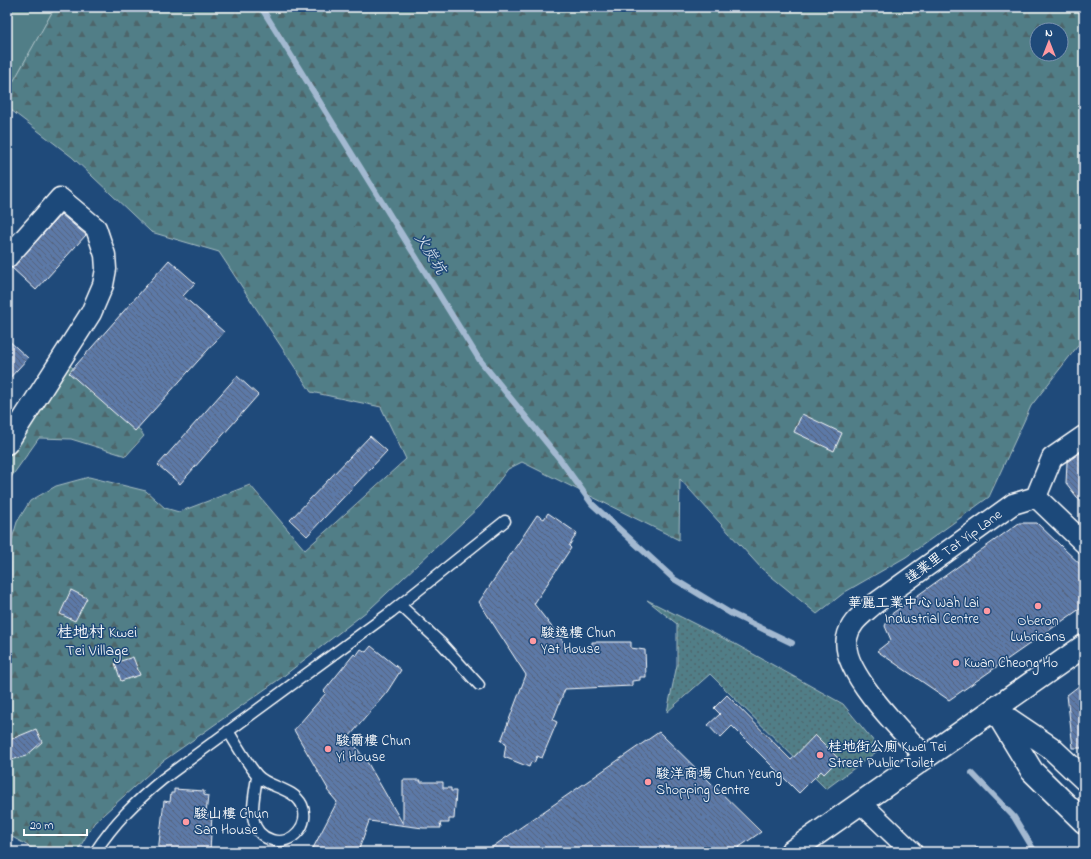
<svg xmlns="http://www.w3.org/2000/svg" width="1091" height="859" font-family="'Indie Flower','LXGW WenKai TC',sans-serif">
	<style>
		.green { fill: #517e87; stroke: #a8bec3 }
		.forest { fill: url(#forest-firs); stroke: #a8bec3; fill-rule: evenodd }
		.garden { fill: url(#garden-dots); stroke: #a8bec3 }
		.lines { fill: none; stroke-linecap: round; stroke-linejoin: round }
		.stream { stroke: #a3b9d1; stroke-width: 6 }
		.building { fill: url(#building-back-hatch); stroke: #fff }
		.service-casing { stroke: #fff; stroke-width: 13 }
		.minor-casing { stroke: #fff; stroke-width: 23 }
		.tertiary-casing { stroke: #fff; stroke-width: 25 }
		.secondary-casing { stroke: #fff; stroke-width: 25 }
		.service { stroke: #1f4a7a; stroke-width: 10 }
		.minor { stroke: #1f4a7a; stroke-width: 20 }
		.tertiary { stroke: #1f4a7a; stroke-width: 22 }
		.secondary { stroke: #1f4a7a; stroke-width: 22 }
		.poi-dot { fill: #ff9aa2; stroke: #1f4a7a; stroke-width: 1.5 }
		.labels { text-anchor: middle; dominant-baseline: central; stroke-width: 3; stroke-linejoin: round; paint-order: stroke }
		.street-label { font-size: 14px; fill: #fff; stroke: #1f4a7a }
		.poi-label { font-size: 14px; fill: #fff; stroke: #1f4a7a; text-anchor: start }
		.water-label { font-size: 15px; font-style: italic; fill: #d1dce8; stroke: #1f4a7a }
		.quarter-label { font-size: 16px; fill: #fff; stroke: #1f4a7a }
	</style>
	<defs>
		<pattern id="forest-firs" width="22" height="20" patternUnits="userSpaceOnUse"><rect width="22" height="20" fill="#517e87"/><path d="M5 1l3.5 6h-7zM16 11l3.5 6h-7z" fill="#4e656a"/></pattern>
		<pattern id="garden-dots" width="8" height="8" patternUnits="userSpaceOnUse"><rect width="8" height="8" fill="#517e87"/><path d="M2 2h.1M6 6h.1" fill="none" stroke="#4e656a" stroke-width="1.8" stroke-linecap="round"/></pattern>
		<pattern id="building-back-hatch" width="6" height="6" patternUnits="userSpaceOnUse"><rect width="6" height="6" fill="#5c79a7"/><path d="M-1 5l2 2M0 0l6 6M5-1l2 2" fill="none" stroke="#54627a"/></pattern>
	</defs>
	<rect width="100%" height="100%" fill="#1f4a7a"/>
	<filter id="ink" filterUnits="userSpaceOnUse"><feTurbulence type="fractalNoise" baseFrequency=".025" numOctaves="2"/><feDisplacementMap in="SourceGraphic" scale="8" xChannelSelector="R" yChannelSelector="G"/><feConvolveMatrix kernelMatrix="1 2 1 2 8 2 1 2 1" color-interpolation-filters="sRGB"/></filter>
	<g filter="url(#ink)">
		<!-- green -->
		<path class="green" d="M7,7H55L7,93Z"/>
		<!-- forest -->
		<path class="forest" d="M55,7H1084V338L1031,406L989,497L906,557L845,592L817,614L761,568L680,479L679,540L522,462L508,469L480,506L371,608L281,678L163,761L94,823L77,852H39L7,834V613L11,574L10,546L17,522L30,501L56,486L89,477L146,491L165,508L179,512L250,485L305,550L406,459L381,407L311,392L219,252L151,232L72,157L7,107V93ZM1037,30H1061V54H1037Z
			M68,364L122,407L144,436L126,456L71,439L39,438L7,483V439L38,413L61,380Z"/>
		<!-- garden -->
		<path class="garden" d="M647,600L737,645L843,704L880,749L826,789L710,674L667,712L677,665V624Z"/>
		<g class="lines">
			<!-- stream -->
			<path class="stream" d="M261,7L479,359L559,458L592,504L674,579L730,613L792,643
				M972,773L1014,817L1035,852
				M977,850L980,852"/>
		</g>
		<!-- building -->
		<path class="building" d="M61,214L86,235L36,290L12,268Z
			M169,260L195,283L183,296L224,332L135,431L69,373Z
			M7,339L28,358L7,381Z
			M237,376L258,395L180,484L158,465Z
			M802,414L842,433L834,451L794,432Z
			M370,436L387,451L307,536L290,520Z
			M1084,450V506L1066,483L1067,462Z
			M548,513L577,533L569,546L571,548L534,604L568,648H592V642H631V648L645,650L646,677H640V680L632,681V686L565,689L553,720L557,722L542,758L537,756L534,763L531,762L529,767L504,757L506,743L501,741L526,675L479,602L537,515L544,519Z
			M1019,523H1037L1084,568V606L949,700L877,651L891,640L885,626L890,615Z
			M71,590L87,598L75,621L60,614Z
			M371,646L401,670L387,692L349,737L369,765L403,824V780H421L420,782H443V788H451V791H456L454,819H449V823H440L441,828H423L369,821L358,852H311L337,802L327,790L328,789L294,730L326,693L324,691L354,654L356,656L361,649L366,652Z
			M133,657L140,675L121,681L115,663Z
			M1084,682V748H1073L1067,695Z
			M727,695L791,760L815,735L839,759L824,774L821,771L799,793L732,726L720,738L708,725L720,714L714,708Z
			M36,729L42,742L26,756L7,761V741Z
			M659,732L761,832L732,852H485Z
			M174,789L204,791V795L208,796L206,814H212L210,852H158L164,801L170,802L171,793H174Z"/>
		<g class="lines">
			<defs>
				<path id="service" d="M400,605L442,644L479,685
					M228,731C237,745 246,762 257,775C268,788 293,787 302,805C311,824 292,846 272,840C243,832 255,797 257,776
					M95,852C115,822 135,802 163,779L391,612L505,521"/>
				<path id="minor" d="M7,258L60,198L96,228L105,255L106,269L103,285L91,313L7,444
					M1036,497L1052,458L1084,436
					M926,757C904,734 839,670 847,638C850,622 862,615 873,605L1013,504L1036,497L1084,543
					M861,803L912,852"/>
				<path id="tertiary" d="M791,852L1084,646"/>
				<path id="secondary" d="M995,710L1032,771L1084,822
					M1001,714L1050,747L1084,779"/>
			</defs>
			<!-- service casing -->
			<use href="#service" class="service-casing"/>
			<!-- minor casing -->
			<use href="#minor" class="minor-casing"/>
			<!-- tertiary casing -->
			<use href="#tertiary" class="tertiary-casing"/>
			<!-- secondary casing -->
			<use href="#secondary" class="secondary-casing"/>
			<!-- service -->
			<use href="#service" class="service"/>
			<!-- minor -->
			<use href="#minor" class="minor"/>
			<!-- tertiary -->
			<use href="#tertiary" class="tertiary"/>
			<!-- secondary -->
			<use href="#secondary" class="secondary"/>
		</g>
	</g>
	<!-- markers -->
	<g class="poi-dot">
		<circle cx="1038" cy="606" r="4"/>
		<circle cx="987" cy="611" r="4"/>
		<circle cx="533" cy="641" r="4"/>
		<circle cx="956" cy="663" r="4"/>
		<circle cx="328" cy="749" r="4"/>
		<circle cx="820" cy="755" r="4"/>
		<circle cx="648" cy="782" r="4"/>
		<circle cx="186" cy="822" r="4"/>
	</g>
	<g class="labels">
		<!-- street labels -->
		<g class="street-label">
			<text transform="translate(954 547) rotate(-36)">達業里 Tat Yip Lane</text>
		</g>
		<!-- poi labels -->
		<g class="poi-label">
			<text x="979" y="603" text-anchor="end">華麗工業中心 Wah Lai<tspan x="979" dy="16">Industrial Centre</tspan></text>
			<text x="1038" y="621" text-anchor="middle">Oberon<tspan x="1038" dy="16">Lubricans</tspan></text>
			<text x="541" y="633">駿逸樓 Chun<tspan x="541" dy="16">Yat House</tspan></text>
			<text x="964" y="663">Kwan Cheong Ho</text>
			<text x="336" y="741">駿爾樓 Chun<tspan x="336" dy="16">Yi House</tspan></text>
			<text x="828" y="747">桂地街公廁 Kwei Tei<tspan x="828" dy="16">Street Public Toilet</tspan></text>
			<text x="656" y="774">駿洋商場 Chun Yeung<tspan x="656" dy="16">Shopping Centre</tspan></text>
			<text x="194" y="814">駿山樓 Chun<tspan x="194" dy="16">San House</tspan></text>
		</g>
		<!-- water labels -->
		<g class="water-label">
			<text transform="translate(430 254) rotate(58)">火炭坑</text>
		</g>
		<!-- quarter labels -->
		<g class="quarter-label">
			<text x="97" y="633">桂地村 Kwei<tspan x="97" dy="18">Tei Village</tspan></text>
		</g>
	</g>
	<!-- margin -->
	<rect width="1091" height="859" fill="none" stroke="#1f4a7a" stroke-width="24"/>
	<rect x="12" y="12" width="1067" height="835" fill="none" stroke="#fff" stroke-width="1.5" filter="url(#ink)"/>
	<!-- north arrow -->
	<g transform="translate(1049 42)"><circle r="19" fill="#1f4a7a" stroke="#7992af"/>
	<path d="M0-3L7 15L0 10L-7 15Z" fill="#ff9aa2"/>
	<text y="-6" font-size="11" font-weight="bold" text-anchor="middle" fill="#ffffff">N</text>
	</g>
	<!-- scale -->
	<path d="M24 829v6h63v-6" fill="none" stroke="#ffffff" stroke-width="2"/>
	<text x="30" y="829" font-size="12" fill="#ffffff" stroke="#1f4a7a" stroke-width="3" paint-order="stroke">20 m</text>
</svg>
